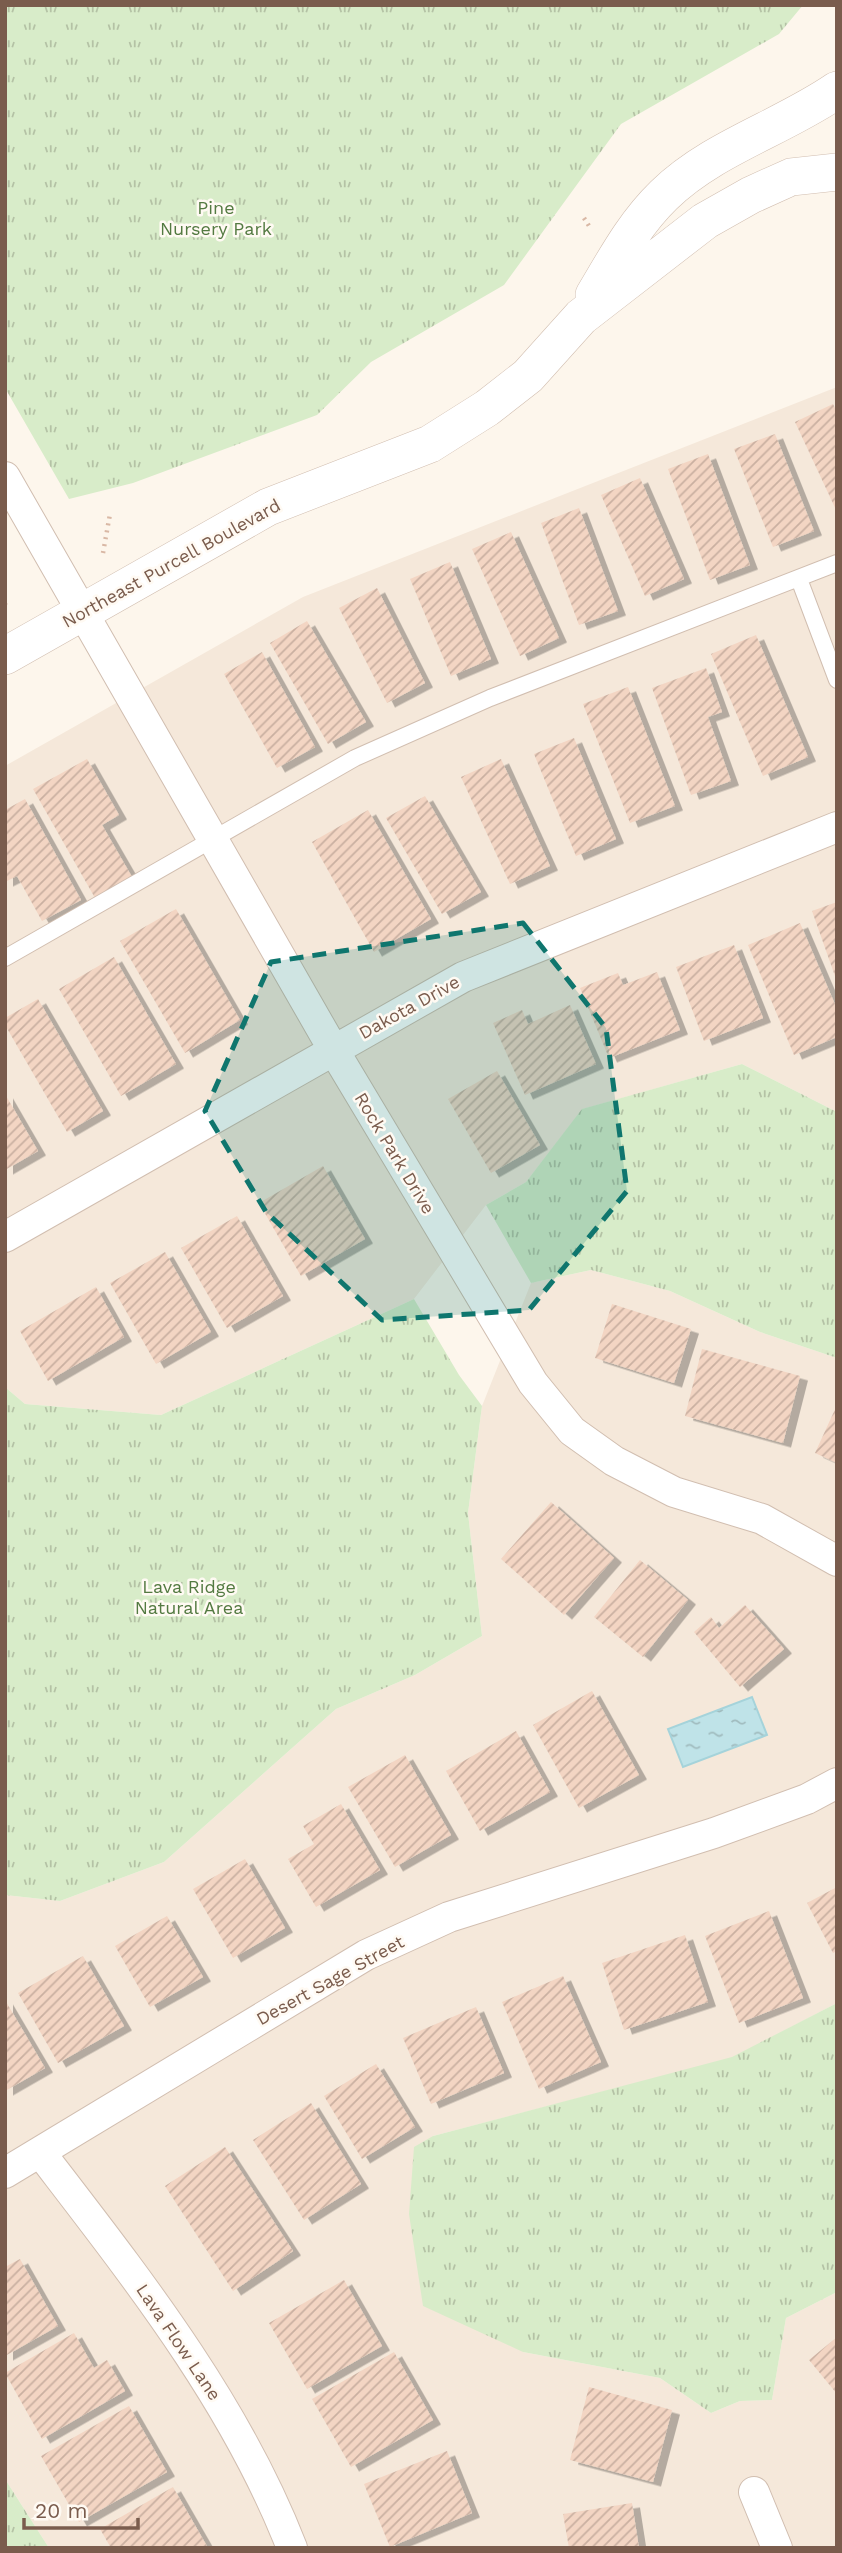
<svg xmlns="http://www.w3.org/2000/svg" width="842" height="2553" font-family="'Work Sans',sans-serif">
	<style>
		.residential { fill: #f5e8da }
		.grass { fill: url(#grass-tufts) }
		.water { fill: url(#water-ripples); stroke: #a5d3da; stroke-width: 2 }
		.building { fill: url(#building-hatch); filter: url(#shadow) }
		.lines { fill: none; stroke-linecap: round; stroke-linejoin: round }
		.service-casing { stroke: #d1beb0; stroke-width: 18 }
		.minor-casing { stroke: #d1beb0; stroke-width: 32 }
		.tertiary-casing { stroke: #d1beb0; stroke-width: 38 }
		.path { stroke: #d9b8a5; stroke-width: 4.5; stroke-dasharray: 2 5; stroke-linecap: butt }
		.service { stroke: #fff; stroke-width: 16 }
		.minor { stroke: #fff; stroke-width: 30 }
		.tertiary { stroke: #fff; stroke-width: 37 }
		.marked { fill: #0f766e; fill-opacity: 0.2; stroke: #0f766e; stroke-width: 5; stroke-dasharray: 14 9; stroke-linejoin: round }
		.labels { text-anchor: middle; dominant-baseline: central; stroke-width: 5; stroke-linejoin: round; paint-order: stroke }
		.park-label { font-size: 18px; fill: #537a41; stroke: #fffaf3 }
		.street-label { font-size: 18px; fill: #7a5c4d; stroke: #fffaf3 }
	</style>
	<defs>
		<pattern id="grass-tufts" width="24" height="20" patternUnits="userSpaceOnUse" patternTransform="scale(1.75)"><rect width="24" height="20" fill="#d8ecc9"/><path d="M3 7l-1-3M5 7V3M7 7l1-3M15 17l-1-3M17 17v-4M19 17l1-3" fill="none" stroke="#b4c2a5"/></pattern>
		<pattern id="water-ripples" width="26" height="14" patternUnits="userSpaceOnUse" patternTransform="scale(1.75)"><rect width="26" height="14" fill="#bfe3e8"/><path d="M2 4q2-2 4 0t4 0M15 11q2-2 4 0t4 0" fill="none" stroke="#a0bbbe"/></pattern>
		<pattern id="building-hatch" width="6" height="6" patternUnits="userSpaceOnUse" patternTransform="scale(1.75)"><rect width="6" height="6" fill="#f3d5c3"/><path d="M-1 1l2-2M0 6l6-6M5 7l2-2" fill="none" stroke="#cab0a1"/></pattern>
		<filter id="shadow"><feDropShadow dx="8" dy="4.5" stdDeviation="0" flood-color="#0004"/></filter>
	</defs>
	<rect width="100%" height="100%" fill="#fdf6ec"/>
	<!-- residential -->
	<path class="residential" d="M837,387V1112L742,1064L583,1109L526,1182L486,1205L414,1299L161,1415L25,1404L5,1387V766L303,597Z
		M591,1270L670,1291L760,1332L837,1358V2003L732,2058L433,2136L523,2352L660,2378L711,2413L740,2401L772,2400L786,2318L837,2292V2548H49L5,2479V1895L60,1901L164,1862L336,1709L415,1675L482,1636L468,1513L482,1406L531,1283Z"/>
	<!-- grass -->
	<path class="grass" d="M5,5H803L779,34L621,124L504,285L371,362L317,415L133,483L69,499L5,388Z
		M742,1064L837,1112V1358L760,1332L670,1291L591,1270L531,1283L486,1205L526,1182L582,1109Z
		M414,1299L459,1375L482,1406L468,1513L482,1636L415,1675L336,1709L164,1862L60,1901L5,1895V1387L25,1404L161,1415Z
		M837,2003V2292L786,2318L772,2400L740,2401L711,2413L660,2378L523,2352L423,2306L409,2214L414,2147L433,2136L732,2057Z
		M5,2479L49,2548H5Z"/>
	<!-- water -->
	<path class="water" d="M752,1697L767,1735L683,1767L668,1729Z"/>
	<!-- building -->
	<path class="building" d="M833,404L837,412V512L795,422Z
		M775,434L814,531L773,547L734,449Z
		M708,454L750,565L710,580L668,469Z
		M640,478L684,579L645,596L601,495Z
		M579,508L618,611L579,625L541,523Z
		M511,532L559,638L520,656L472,549Z
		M450,562L491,659L451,676L410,579Z
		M377,588L425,683L387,703L339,608Z
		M307,621L366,722L328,744L270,643Z
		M756,635L808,757L763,776L711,654Z
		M262,652L315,747L277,768L224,674Z
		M706,668L722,712L708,717L731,781L691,795L652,688Z
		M628,687L675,806L630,823L583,704Z
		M574,738L616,839L576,856L534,754Z
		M87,759L119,815L102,825L132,877L95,898L33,789Z
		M501,759L550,866L510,884L461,777Z
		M425,796L481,892L442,914L386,818Z
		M25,799L81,900L42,921L17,876L5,882V810Z
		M368,810L431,919L374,952L312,842Z
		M837,902V979H836L812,911Z
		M176,909L240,1020L185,1053L120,941Z
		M800,923L837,1009V1037L794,1055L748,945Z
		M734,945L763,1018L704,1041L676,967Z
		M114,957L176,1064L121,1096L59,989Z
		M657,972L680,1030L609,1058L580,988L618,973L623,985Z
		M38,999L103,1111L67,1132L5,1025V1018Z
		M570,1005L596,1064L525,1095L493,1023L522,1010L528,1024Z
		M497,1071L540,1145L491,1173L448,1099Z
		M5,1094L38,1151L5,1170Z
		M323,1166L365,1239L301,1276L259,1203Z
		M237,1216L283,1296L227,1328L181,1248Z
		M165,1252L211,1332L156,1364L110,1283Z
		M96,1287L124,1337L48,1381L20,1331Z
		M612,1304L691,1329L674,1383L595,1358Z
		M702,1349L800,1376L783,1443L685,1416Z
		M837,1405V1463L815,1453Z
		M551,1502L614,1558L564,1615L501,1559Z
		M640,1560L688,1600L643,1657L594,1617Z
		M745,1605L784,1649L740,1687L694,1632L711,1617L719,1628Z
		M592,1691L639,1775L579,1808L533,1725Z
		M516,1731L550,1792L480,1831L446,1771Z
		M405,1755L451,1835L395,1867L348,1787Z
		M341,1804L380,1870L316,1907L288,1859L314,1844L303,1826Z
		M245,1859L285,1928L233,1958L193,1889Z
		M837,1887V1951L833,1953L807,1903Z
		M769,1911L803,1998L739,2023L705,1936Z
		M167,1916L203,1977L150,2007L115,1946Z
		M685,1935L708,2002L624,2030L602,1963Z
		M83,1956L124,2026L58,2063L18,1993Z
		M563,1976L601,2062L539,2089L502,2002Z
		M5,2000L45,2068L5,2091Z
		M476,2007L504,2073L431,2104L403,2038Z
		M376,2064L415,2127L362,2159L324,2096Z
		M311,2103L361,2184L304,2220L253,2140Z
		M225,2147L293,2251L233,2291L165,2186Z
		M20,2259L58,2326L5,2356V2267Z
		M344,2280L382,2346L307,2389L269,2323Z
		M74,2333L94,2368L107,2360L125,2391L42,2439L5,2373Z
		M837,2337V2394L809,2360Z
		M394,2352L433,2420L351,2467L312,2399Z
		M589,2387L672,2410L653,2482L570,2460Z
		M129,2406L167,2472L79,2522L41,2456Z
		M447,2451L472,2513L390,2547L364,2484Z
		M173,2487L208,2548H111L100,2529Z
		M632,2503L639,2548H569L563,2514Z"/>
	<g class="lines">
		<defs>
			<path id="service" d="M799,579L837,680
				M5,958L355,758L490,698L837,563"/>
			<path id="minor" d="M5,477L333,1049L533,1383L572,1431L614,1461L674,1492L762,1519L837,1561
				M5,1237L463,977L837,827
				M40,2152C135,2276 235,2401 292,2548
				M5,2173L366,1955L449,1917L714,1833L807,1799L837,1783
				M754,2492L777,2548"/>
			<path id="tertiary" d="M594,295C615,260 634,224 664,195C712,148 782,128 837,90
				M5,656L268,507L430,444L487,408L528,376L581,317L705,221L751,195L791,177L837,172"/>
		</defs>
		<!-- service casing -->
		<use href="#service" class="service-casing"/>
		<!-- minor casing -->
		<use href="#minor" class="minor-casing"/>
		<!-- tertiary casing -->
		<use href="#tertiary" class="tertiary-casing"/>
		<!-- path -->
		<path class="path" d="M584,218L591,229
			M103,553L110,514
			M5,605L8,606"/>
		<!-- service -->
		<use href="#service" class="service"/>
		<!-- minor -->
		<use href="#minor" class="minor"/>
		<!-- tertiary -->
		<use href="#tertiary" class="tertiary"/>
	</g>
	<!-- marked area -->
	<path class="marked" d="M523,923L606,1028L627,1191L529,1310L382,1320L266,1212L205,1111L271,962Z"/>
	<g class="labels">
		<!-- park labels -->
		<g class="park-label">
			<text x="216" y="207">Pine<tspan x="216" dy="21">Nursery Park</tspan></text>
			<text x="189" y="1586">Lava Ridge<tspan x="189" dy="21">Natural Area</tspan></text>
		</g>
		<!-- street labels -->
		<g class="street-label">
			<text transform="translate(171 563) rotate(-29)">Northeast Purcell Boulevard</text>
			<text transform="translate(409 1007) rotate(-29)">Dakota Drive</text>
			<text transform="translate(395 1153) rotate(59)">Rock Park Drive</text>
			<text transform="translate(330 1980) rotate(-29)">Desert Sage Street</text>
			<text transform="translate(179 2342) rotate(56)">Lava Flow Lane</text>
		</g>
	</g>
	<!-- border -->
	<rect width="842" height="2553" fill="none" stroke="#7a5c4d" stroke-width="14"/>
	<!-- scale -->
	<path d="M24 2518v10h114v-10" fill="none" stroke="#7a5c4d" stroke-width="3.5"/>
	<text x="35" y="2518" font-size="21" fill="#7a5c4d" stroke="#fffaf3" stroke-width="5" paint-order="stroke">20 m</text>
</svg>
